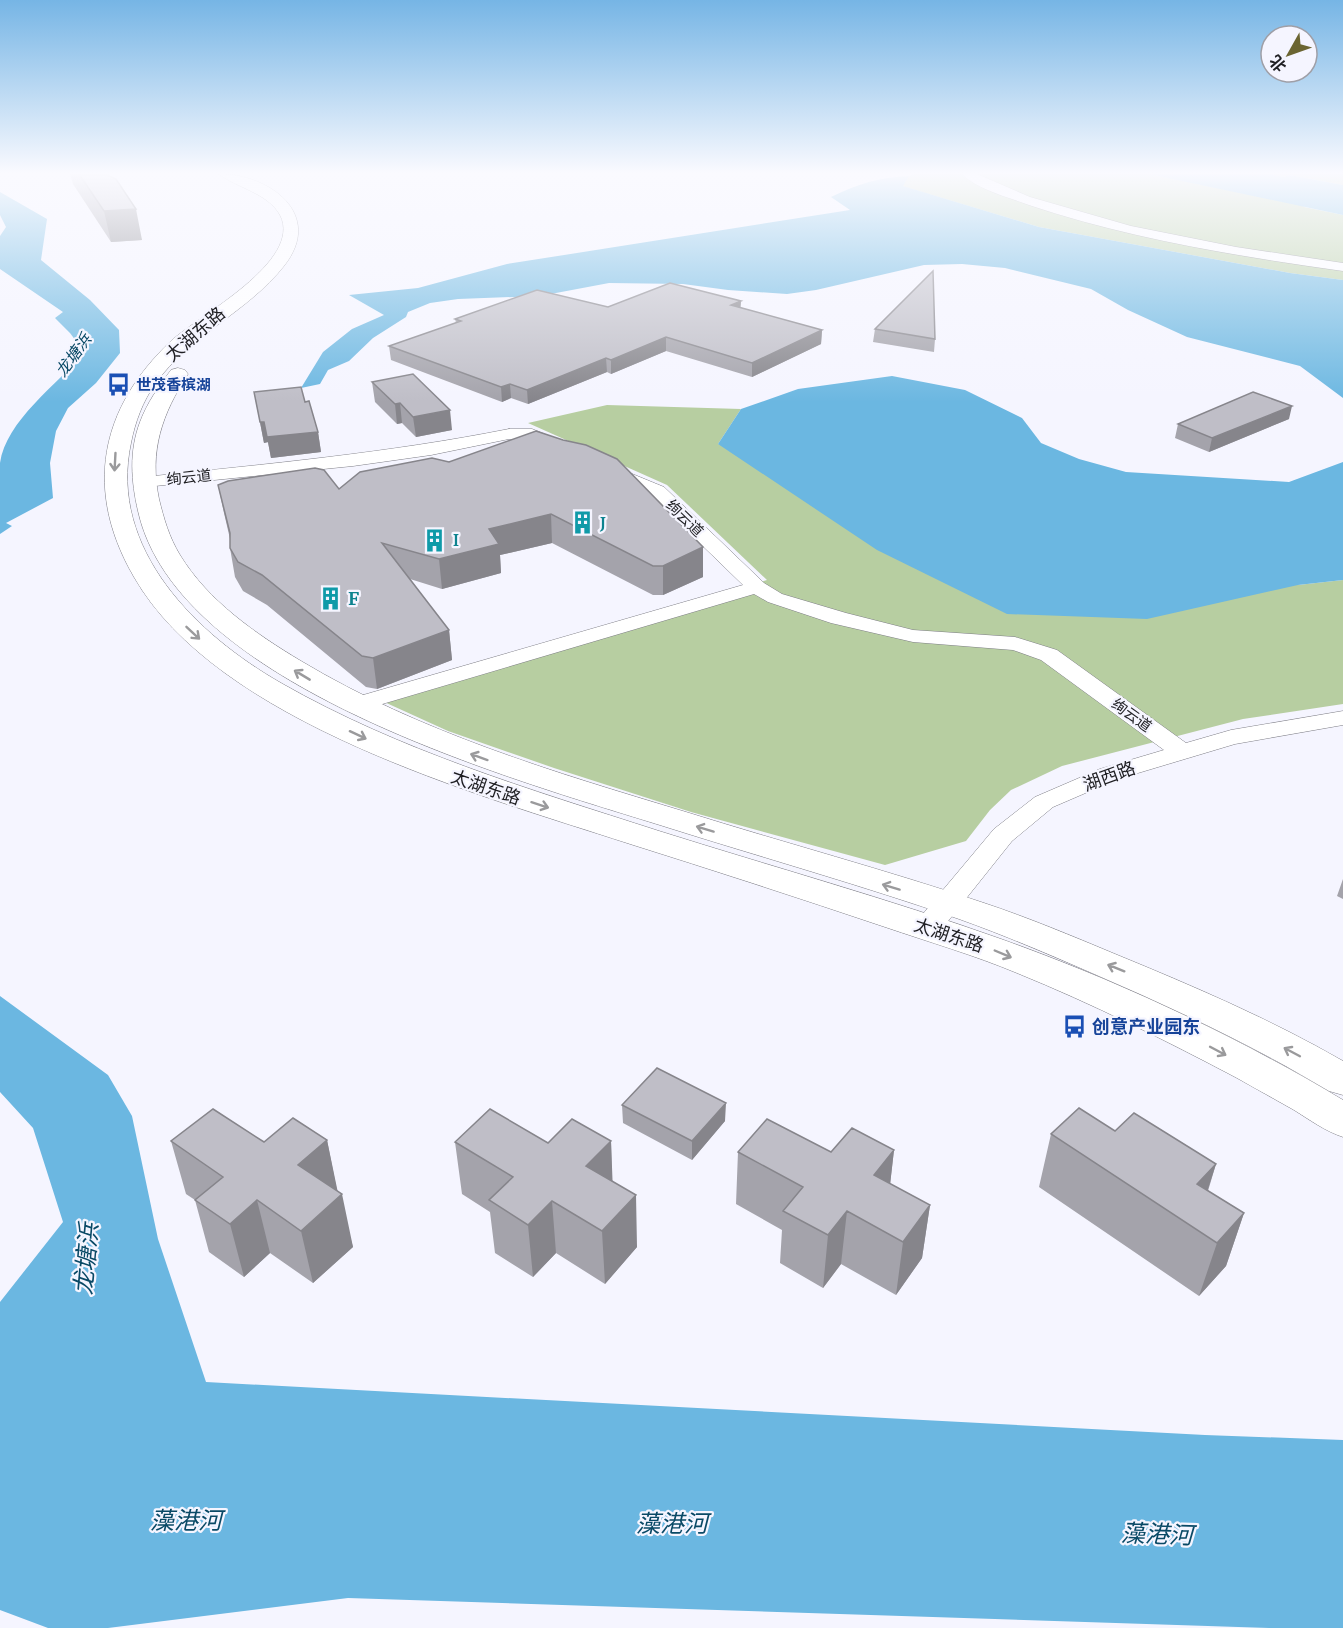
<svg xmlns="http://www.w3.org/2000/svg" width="1343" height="1628" font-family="Merriweather,'Noto Sans SC',serif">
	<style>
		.green { fill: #b7cea1 }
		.water { fill: #6bb7e1 }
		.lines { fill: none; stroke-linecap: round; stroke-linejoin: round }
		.street-casing { stroke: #7e7e86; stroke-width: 1 }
		.secondary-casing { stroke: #7e7e86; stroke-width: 1 }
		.street { fill: #fff; fill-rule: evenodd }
		.secondary { fill: #fff; fill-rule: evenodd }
		.wall { fill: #a4a3ab }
		.shaded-wall { fill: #86858b }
		.building { fill: #bfbec7; stroke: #86858b; stroke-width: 1.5 }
		.oneway { stroke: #9a9a9c }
		.labels { text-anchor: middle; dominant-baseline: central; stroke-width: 4.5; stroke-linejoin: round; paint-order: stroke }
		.far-transit-label { font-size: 15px; font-weight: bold; fill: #164399; stroke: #f5f5ff; text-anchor: start }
		.far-street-label { font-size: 15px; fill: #1f1f23; stroke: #f5f5ff }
		.far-culture-label { font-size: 15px; font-weight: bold; fill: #0d838f; stroke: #f5f5ff; text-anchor: start }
		.far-water-label { font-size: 16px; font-style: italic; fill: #094966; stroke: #f5f5ff }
		.street-label { font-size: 18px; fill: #1f1f23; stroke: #f5f5ff }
		.culture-label { font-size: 18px; font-weight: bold; fill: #0d838f; stroke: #f5f5ff; text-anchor: start }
		.transit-label { font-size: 18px; font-weight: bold; fill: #164399; stroke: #f5f5ff; text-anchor: start }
		.near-water-label { font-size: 24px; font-style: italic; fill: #094966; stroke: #f5f5ff }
	</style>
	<rect width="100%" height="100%" fill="#f5f5ff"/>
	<!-- green -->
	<path class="green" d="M915,174H1149L1303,205L1304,207L1343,215V280L1290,273L1039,227L902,186L909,176Z
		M1272,174H1343V185L1290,175L1284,177Z
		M607,405L741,409L718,444L1298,585L1343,580V704L1243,719L1062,766L1011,790L990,810L966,841L885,865L691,812L554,768L448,731L371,696L767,580L667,485L528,423Z"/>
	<!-- water -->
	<path class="water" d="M1149,174H1272L1284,177L1289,175L1343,185V215Z
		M909,176L903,186L1039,227L1290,273L1343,280V398L1300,366L1187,337L1128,310L1091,289L1005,268L962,264L924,265L816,290L787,294L728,290L683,284L609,283L540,296L458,299L430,303L408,312L406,317L373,338L349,361L328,370L320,384L301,388L323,352L352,329L384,315L349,295L418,288L507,264L850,210L831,197C857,184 880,177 909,176Z
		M0,192L47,219L41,260L90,300L119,330L120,353L96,383L68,408L56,431L50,463L53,498L6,523L12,526L0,534C0,511 0,485 0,463C6,421 57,384 85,353L70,333L55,318L63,312L0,269V236L6,227L0,215Z
		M892,376L965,390L1022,418L1041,443L1079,459L1126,472L1289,482L1343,462V580L1298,585L1147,619L1007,614L877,550L718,444L741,409L798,389Z
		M0,996L108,1075L132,1116L158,1239L206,1382L1205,1435L1343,1440V1628H1269L348,1598L108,1628H48L0,1610V1302L63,1222L33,1128L0,1092Z"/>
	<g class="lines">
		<defs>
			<path id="street" d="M962,174H977L1030,197L1131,226L1236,247L1343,263V271C1237,256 1131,239 1029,205C1008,197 978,190 962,174Z
				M509,429H532L564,442L567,446L564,450H552L529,439H509L431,455L353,466L145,487L139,486L136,482L139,478L145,477C267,464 389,453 509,429Z
				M608,464L664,487L764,583L782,594L846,613L913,630L1015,637L1057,650L1186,743L1231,730L1343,711V725L1235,744L1118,779L1053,807L1012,841L937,935L927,937L917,935L913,928L917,921L994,829L1035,797L1100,769L1164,750L1041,660L1013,650L913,642L831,623L768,602L754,594L362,710L354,712L346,710L342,705L346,700L743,585L650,495L602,473L599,469L602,465Z"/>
			<path id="secondary" d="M219,174C269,174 325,214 284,266C248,312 190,335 155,384C143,401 135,422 131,443C108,549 197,635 281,683C400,751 529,789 659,831C773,867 889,899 1001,939C1119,981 1236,1036 1343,1100V1137C1325,1131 1310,1120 1294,1110C1275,1099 1256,1089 1237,1078C1165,1040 1093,1004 1017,973C974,955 929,942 885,927C799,898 713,870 627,843C476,794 217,722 134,577C84,491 99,409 171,341C198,316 304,261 280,215C268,193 237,188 219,174Z
				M178,368L185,370L188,374C162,414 149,451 159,499C164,519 169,537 180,555C208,601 256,634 301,661C421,733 554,772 686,812C785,843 886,870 984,903C1029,918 1072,936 1115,954C1193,986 1270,1019 1343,1061V1095L1329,1091C1253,1045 1173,1008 1092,973C1048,954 1004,935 959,919C861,885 761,857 663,826C512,779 177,686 138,511C131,481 129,451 140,422C147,403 159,386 171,370Z"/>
		</defs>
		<!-- street casing -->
		<use href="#street" class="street-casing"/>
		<!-- secondary casing -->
		<use href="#secondary" class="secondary-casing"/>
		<!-- street -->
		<use href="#street" class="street"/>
		<!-- secondary -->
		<use href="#secondary" class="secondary"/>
	</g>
	<!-- wall -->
	<path class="wall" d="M70,174H105L142,240L111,242L73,184Z
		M741,301L740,308L822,330L821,344L752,377L666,351L611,374L607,372L528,404L511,398L502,402L391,360L389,346L456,323L455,319L608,307Z
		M875,329L935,339L934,352L873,342Z
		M372,382L452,430L416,437L402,423L397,424L375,402Z
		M254,392L305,402L318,432L321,452L271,458L268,442L264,443Z
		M1289,419L1209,452L1175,438L1178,424Z
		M432,458L703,577L663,595H653L552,543L500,555L501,573L442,589L410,579L449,630L452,660L377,689L366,687L267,605L243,591L235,577L230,548V539L224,513L218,485L339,489Z
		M1343,879V899L1337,896Z
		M622,1105L725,1121L692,1160L623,1123Z
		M1115,1131L1216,1164L1208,1191L1244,1213L1226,1266L1199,1296L1039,1187L1051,1134Z
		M327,1140L337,1191L353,1247L313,1283L270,1253L244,1277L209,1252L195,1200L186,1194L171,1141L264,1142Z
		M611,1141L612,1181L637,1247L605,1284L556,1253L533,1277L495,1253L490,1212L462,1194L455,1142L548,1143Z
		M894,1150L890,1184L930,1205L922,1258L896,1295L841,1264L823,1288L780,1263L782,1230L736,1204L738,1152H831Z"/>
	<!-- shaded-wall -->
	<path class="shaded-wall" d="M136,209L142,240L111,242L104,211Z
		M741,301L740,314L731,305Z
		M822,330L821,344L752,377V363Z
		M666,337V351L611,374V360Z
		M606,358L607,372L528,404L527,390Z
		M510,384L511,398L502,402L501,387Z
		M400,403L402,423L397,424L395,404Z
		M1292,406L1289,419L1209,452L1212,438Z
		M450,410L452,430L416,437L413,417Z
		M260,422H264L268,442L264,443Z
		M318,432L321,452L271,458L267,437Z
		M551,514L552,543L500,555L501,573L442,589L439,559L489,529Z
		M703,547V577L663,595V566Z
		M449,630L452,660L377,689L373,658Z
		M726,1103L725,1121L692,1160V1141Z
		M327,1140L338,1193L298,1165Z
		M611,1141L613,1193L586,1166Z
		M894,1150L888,1203L874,1175Z
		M1216,1164L1199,1217L1197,1184Z
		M342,1194L353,1247L313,1283L301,1231Z
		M636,1195L637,1247L605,1284L602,1231Z
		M257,1200L270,1253L244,1277L230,1224Z
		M552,1201L556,1253L533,1277L528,1225Z
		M930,1205L922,1258L896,1295L903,1242Z
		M847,1211L841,1264L823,1288L828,1235Z
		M1244,1213L1226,1266L1199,1296L1217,1243Z"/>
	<!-- building -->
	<path class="building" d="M79,174H105L116,179L136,209L104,211Z
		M933,271L935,339L875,329Z
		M670,283L741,301L731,305L822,330L752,363L666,337L611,360L606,358L527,390L510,384L501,387L389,346L461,321L455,319L537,290L608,307Z
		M413,374L450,410L413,417L400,403L395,404L372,382Z
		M301,387L305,402L309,401L318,432L267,437L264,422H260L254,392Z
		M1253,392L1292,406L1212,438L1178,424Z
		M536,431L563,440L586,445L617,459L703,547L663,566H653L551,514L489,529L499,544L439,559L382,543L449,630L373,658L362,656L262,575L238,562L230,548V533L218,485L228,481L315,468L324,470L339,489L360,472L432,458L449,462Z
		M657,1068L726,1103L692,1141L622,1105Z
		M1079,1108L1115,1131L1134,1113L1216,1164L1197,1184L1244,1213L1217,1243L1051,1134Z
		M213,1109L264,1142L293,1118L327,1140L298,1165L342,1194L301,1231L257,1200L230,1224L195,1200L223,1177L171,1141Z
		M490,1109L548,1143L572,1119L611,1141L586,1166L636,1195L602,1231L552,1201L528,1225L489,1200L513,1177L455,1142Z
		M767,1119L831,1152L852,1128L894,1150L874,1175L930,1205L903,1242L847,1211L828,1235L783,1211L803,1187L738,1152Z"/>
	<!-- one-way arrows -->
	<defs><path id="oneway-shaft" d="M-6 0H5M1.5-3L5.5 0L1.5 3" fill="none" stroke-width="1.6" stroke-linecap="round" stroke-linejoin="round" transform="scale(1.5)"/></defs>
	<g class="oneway">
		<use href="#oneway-shaft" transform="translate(115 462) rotate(93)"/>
		<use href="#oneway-shaft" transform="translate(193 633) rotate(43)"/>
		<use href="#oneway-shaft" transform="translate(302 675) rotate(-149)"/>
		<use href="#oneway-shaft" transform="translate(358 735) rotate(25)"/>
		<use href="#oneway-shaft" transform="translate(479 757) rotate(-160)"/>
		<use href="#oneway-shaft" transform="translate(540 805) rotate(18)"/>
		<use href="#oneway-shaft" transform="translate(705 829) rotate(-163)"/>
		<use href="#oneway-shaft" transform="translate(891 887) rotate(-163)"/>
		<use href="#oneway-shaft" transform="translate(1003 954) rotate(23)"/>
		<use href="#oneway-shaft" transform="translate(1116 968) rotate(-158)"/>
		<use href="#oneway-shaft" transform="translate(1218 1051) rotate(28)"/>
		<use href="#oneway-shaft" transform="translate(1292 1052) rotate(-152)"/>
	</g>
	<!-- sky -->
	<linearGradient id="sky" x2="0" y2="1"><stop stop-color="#76b5e5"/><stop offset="0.43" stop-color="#fafaff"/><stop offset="1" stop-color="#fafaff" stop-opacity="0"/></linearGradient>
	<rect width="1343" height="402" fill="url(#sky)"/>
	<!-- icons -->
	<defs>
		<symbol id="bus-bare" viewBox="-9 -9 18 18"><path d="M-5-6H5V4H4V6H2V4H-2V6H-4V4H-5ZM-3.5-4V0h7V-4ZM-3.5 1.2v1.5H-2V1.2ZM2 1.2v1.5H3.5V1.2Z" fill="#1a4fb4" stroke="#f5f5ff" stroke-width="2.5" paint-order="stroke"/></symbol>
		<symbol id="building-bare" viewBox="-9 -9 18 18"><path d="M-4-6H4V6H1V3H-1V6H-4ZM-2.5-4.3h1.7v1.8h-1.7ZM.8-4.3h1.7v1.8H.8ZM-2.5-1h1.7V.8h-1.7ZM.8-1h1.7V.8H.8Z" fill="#0f9aa8" stroke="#f5f5ff" stroke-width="2.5" paint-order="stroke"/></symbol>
	</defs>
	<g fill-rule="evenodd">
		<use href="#bus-bare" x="102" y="368" width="33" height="33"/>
		<use href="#building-bare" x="566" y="506" width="33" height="33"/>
		<use href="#building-bare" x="418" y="524" width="33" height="33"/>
		<use href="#building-bare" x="314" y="582" width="33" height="33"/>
		<use href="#bus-bare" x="1058" y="1010" width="33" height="33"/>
	</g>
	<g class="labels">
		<!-- far-transit labels -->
		<g class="far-transit-label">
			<text x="136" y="384">世茂香槟湖</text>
		</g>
		<!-- far-street labels -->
		<g class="far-street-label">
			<text transform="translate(189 477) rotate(-6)">绚云道</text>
			<text transform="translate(685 518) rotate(44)">绚云道</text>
			<text transform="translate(1132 715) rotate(36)">绚云道</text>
		</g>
		<!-- far-culture labels -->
		<g class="far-culture-label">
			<text x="600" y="523">J</text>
			<text x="453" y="540">I</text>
		</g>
		<!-- far-water labels -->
		<g class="far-water-label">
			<text transform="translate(73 355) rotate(-54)">龙塘浜</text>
		</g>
		<!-- street labels -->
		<g class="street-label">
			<text transform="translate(195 334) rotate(-41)">太湖东路</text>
			<text transform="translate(1109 776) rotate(-20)">湖西路</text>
			<text transform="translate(486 787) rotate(19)">太湖东路</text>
			<text transform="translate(949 935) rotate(18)">太湖东路</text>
		</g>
		<!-- culture labels -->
		<g class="culture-label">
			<text x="348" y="598">F</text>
		</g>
		<!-- transit labels -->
		<g class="transit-label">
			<text x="1092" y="1026">创意产业园东</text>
		</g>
		<!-- near-water labels -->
		<g class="near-water-label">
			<text transform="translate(86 1259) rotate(-85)">龙塘浜</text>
			<text x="186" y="1520">藻港河</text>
			<text x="672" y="1523">藻港河</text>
			<text transform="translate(1157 1534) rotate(2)">藻港河</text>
		</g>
	</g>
	<!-- north arrow -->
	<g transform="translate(1289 54) rotate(230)"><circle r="28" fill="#f5f5ff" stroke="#9f9fa7" stroke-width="1.5"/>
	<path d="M0-4.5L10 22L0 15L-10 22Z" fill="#6b6532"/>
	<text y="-9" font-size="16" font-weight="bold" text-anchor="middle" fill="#1f1f23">北</text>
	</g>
</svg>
